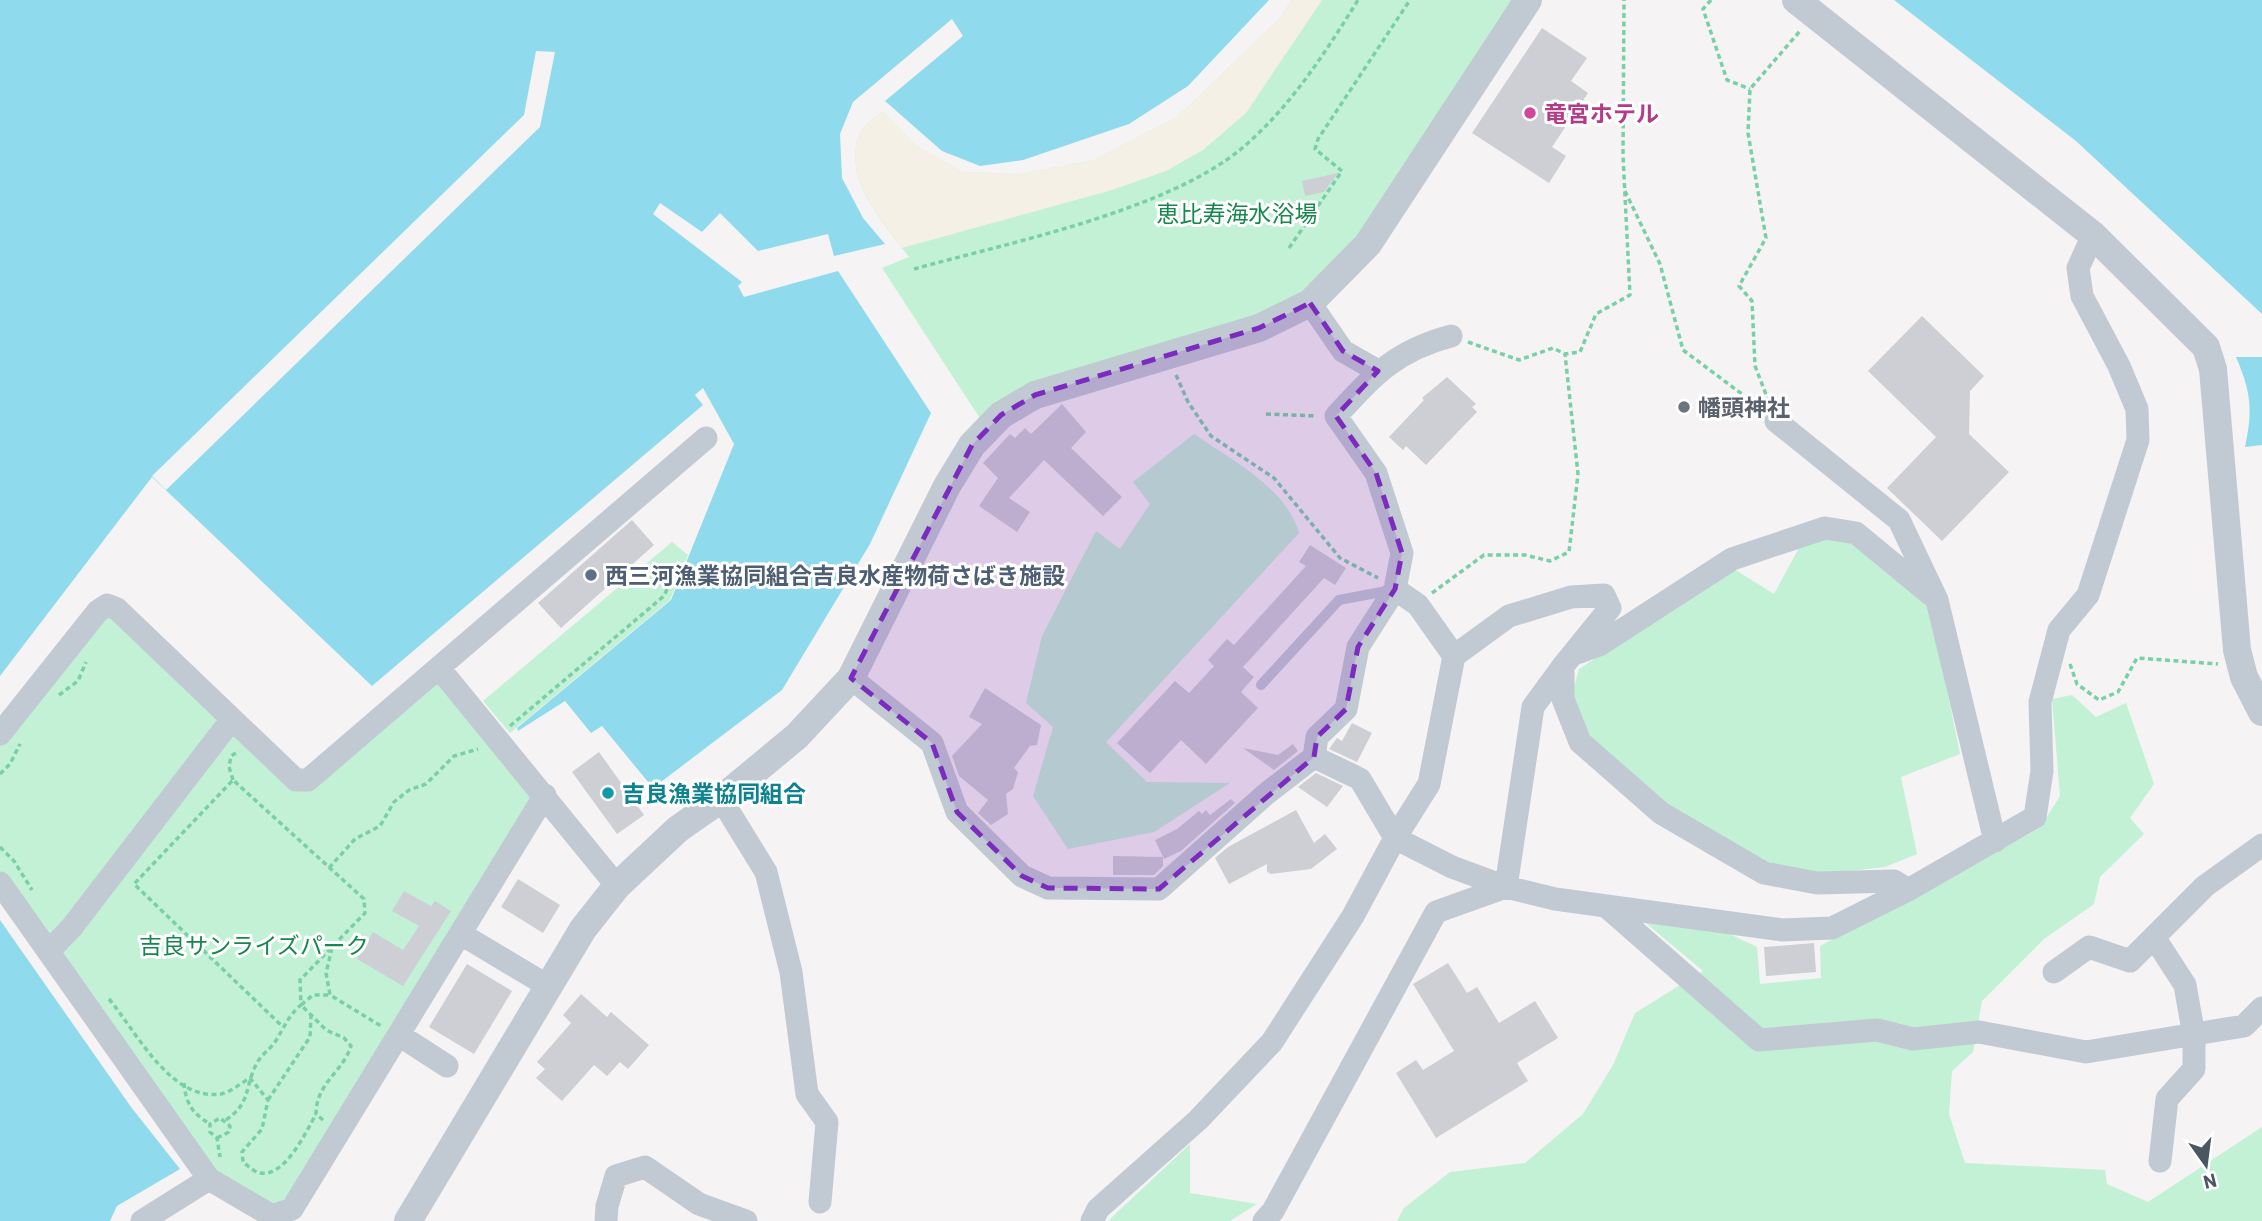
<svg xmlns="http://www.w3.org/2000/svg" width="2262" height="1221" font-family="Barlow,'Noto Sans JP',sans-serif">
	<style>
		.green { fill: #c3f1d5 }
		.sand { fill: #f5f0e5 }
		.water { fill: #90daee }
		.pier { fill: #f5f3f3 }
		.building { fill: #cdcfd5 }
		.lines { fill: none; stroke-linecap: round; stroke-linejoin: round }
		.path { stroke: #7ad0a6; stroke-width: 3.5; stroke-dasharray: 5 3.5; stroke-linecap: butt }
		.service { stroke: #c1cad2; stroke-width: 10 }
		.minor { stroke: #c1cad2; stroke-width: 23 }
		.tertiary { stroke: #c1cad2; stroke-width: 28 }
		.marked { fill: #7b2cbf; fill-opacity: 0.2; stroke: #7b2cbf; stroke-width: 5; stroke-dasharray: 14 9; stroke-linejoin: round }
		.hotel-dot { fill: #d1479c; stroke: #fff; stroke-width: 2.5 }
		.worship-dot { fill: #6b7280; stroke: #fff; stroke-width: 2.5 }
		.service-dot { fill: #5c6f8a; stroke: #fff; stroke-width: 2.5 }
		.culture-dot { fill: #0f9aa8; stroke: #fff; stroke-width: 2.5 }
		.labels { text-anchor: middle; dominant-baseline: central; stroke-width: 6; stroke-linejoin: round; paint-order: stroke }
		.hotel-label { font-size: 23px; font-weight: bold; fill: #b23c85; stroke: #fff; text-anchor: start }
		.park-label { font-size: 23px; fill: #17864f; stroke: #fff }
		.worship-label { font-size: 23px; font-weight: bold; fill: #5b616d; stroke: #fff; text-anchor: start }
		.service-label { font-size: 23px; font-weight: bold; fill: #4e5e75; stroke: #fff; text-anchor: start }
		.culture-label { font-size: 23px; font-weight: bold; fill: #0d838f; stroke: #fff; text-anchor: start }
	</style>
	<rect width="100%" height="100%" fill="#f5f3f3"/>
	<!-- green -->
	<path class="green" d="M1292,0H1528L1310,303L1124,366L987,429L882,268L909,257C885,224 842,179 859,135C862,126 875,118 882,111L914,144L962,172L1021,174L1094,160L1177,117L1278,20Z
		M1194,434C1231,460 1286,487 1299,533L1106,742L1147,782L1230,783L1154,832L1068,849L1033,796L1053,727L1026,703L1042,636L1096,531L1120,549L1150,504L1133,482Z
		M1826,538L1855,544L1930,607L1960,754L1901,777L1917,854L1885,867L1822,874L1764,862L1667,805L1588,740L1572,694L1579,669L1734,569L1774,594L1800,546Z
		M672,542L688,555L670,600L510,733L483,701Z
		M107,605L296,780L439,668L545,795L283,1213L209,1179L0,883V734Z
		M2072,695L2096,717L2126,703L2154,784L2130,818L2144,834L2100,877L2094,904L2044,939L1982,1001L1973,1052L1952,1071L1949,1114L1965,1163L2105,1170L2107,1184L2148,1202L2262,1127V1221H1397L1404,1208L1450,1172L1525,1163L1583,1114L1613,1065L1635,1013L1703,971L1640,918L1719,929L1757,947L1760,984L1821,978L1820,946L2040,828L2060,796L2052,699Z
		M1190,1144V1193L1257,1204L1230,1221H1108Z"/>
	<!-- sand -->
	<path class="sand" d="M1292,0H1322L1246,113L1203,150L1166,171L1112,190L902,248C880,217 843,176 859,135C862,126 875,118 882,111L914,144L962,172L1021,174L1094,160L1177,117L1278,20Z"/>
	<!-- water -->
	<path class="water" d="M0,0H1269L1188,86L1129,124L1023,160L980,166L942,151L885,101L963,36L952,19L853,102L840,134L842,178L863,218L885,244L834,256L828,234L758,251L720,213L702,232L660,203L653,214L742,282L738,286L744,297L838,271L931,413L870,544L782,690L653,788L602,726L591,733L565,701L518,731L517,728L671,600L734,444L703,388L695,395L703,405L372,686L152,477L0,676Z
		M1894,0H2262V314L2076,141Z
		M2236,357H2262V445L2245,447C2253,409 2251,392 2236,357Z
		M0,920L131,1107L180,1169L117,1206L110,1221H0Z"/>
	<!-- pier -->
	<path class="pier" d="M536,51L555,52L540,127L166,490L152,476L524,115Z"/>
	<!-- building -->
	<path class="building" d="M1542,28L1587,58L1571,81L1588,93L1552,147L1566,156L1549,183L1472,133Z
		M1338,173L1324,192L1305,196L1302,181Z
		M1922,316L1984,376L1970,391L1969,434L2009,472L1942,541L1887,488L1936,437L1868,371Z
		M1447,377L1476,404L1472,407L1477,412L1426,465L1406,446L1403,450L1389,437L1424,400L1422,398Z
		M1062,404L1086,432L1071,448L1122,497L1103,516L1044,460L1009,498L1030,512L1017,532L979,506L998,478L983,463L1010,434L1015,438L1025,428L1031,434Z
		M632,520L654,545L561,628L538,603Z
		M1310,545L1346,568L1335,585L1324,578L1243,667L1254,677L1241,692L1258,708L1206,764L1181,740L1150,773L1117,743L1175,681L1189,693L1214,666L1208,660L1227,639L1234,645L1306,566L1299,562Z
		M985,688L1041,725L1037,745L1030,746L1014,768L1018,772L1013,789L1006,794L1008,814L991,825L978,813L988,800L959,776L952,756L982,724L969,717Z
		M1352,723L1372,733L1357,762L1329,749L1337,738L1342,741Z
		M1293,744L1298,751L1274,770L1243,748L1278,755Z
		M599,752L644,815L617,834L572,772Z
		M1316,773L1343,786L1327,807L1298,787Z
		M1231,799L1235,803L1181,851L1164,859L1155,840L1177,829L1199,811L1202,814L1206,810L1210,815Z
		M1296,810L1314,843L1325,834L1337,849L1311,869L1271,874L1267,872V864L1229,884L1215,858L1228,847Z
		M1113,856L1163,857V866L1154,875H1113Z
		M518,879L560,905L543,933L501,907Z
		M404,891L431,906L435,901L451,911L403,986L357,959L373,932L403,950L419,926L392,911Z
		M1814,943L1816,972L1766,976L1764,947Z
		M1448,963L1467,993L1477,987L1499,1023L1535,1001L1558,1038L1517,1063L1528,1081L1436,1138L1396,1073L1416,1060L1423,1070L1454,1051L1413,984Z
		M467,964L512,991L474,1054L429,1027Z
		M581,994L607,1017L611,1012L649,1045L628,1069L620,1062L607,1076L594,1065L562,1101L536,1078L545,1069L537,1062L571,1023L563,1015Z"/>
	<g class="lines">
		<!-- path -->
		<path class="path" d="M1711,0L1703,9L1727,80L1750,89
			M1625,191L1660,264L1683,350L1762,409
			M1289,248L1342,171L1315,149L1318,139L1410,0
			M914,269C1008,243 1166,211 1241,149C1290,108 1325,53 1358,0
			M1468,342L1519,360L1553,348L1565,354L1580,352L1596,314L1630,295L1623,156L1624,0
			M1176,375L1188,402L1211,436L1274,478L1340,558L1378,578
			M1769,402L1755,366L1752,301L1739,286L1766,238L1748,133L1750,89L1800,31
			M1266,414L1317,416
			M1432,593L1484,555H1525L1550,561L1569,552L1578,474L1565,354
			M2070,664L2077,684L2099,700L2118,692L2137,658L2218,664
			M59,695L78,681L86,662
			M510,726L664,596L678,564
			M0,774L10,764L20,744
			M233,780L229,767L231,756L239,751
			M0,847L14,861L32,890
			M329,868L355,839L380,826L394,802L409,790L426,784L454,756L478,749
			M332,948L326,973L330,995L381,1026
			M109,999C136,1031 171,1102 221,1094C231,1092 241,1083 250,1078L268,1100L262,1129L242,1152L243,1162C247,1165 252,1170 257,1172C283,1182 306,1132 316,1114
			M184,1083C186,1104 192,1113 210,1124
			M268,1100L310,1037L311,1015
			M226,1120C252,1102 244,1087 257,1063C261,1055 270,1049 275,1042C284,1028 288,1016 301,1005L300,980L365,913L364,899L233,780L134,884L283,1027
			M323,1120L316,1114C316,1083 343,1072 351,1046L344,1038L326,1030L301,1005L313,995H330
			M217,1138L229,1132L230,1126L220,1118L210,1124V1132L217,1138L220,1157"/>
		<!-- service -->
		<path class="service" d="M1261,685L1339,600L1392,590"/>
		<!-- minor -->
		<path class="minor" d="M1310,303L1343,351L1378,371
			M1776,421L1899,520L1937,600L1995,841
			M1395,589L1418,605L1454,656
			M1577,653L1599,645L1732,559L1825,528L1856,533L1930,594
			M439,668L617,886
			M851,678L932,743L957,812L1022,876L1048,888L1159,889L1266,794L1314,757L1317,737L1346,709L1358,647L1395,589L1402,553L1376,473L1336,416C1374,375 1395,351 1451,336
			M0,734L98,611L107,605L117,609L296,780H308L706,438
			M1314,757L1360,779L1395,838L1452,867L1506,887L1533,707L1563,666
			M721,799L766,872L791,972L807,1094L827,1122L820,1202
			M0,883L209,1179L272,1216L292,1209L545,795
			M1607,907L1759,1040L1877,1030L1913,1039L1979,1032L2086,1052L2244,1026L2262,1008
			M461,934L548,986
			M2154,937L2185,985L2194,1036V1069L2167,1099L2160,1161
			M49,951L72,927L232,719
			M2054,972L2089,947L2130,961L2205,886L2262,845
			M399,1035L447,1066
			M142,1221L209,1179
			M606,1221L607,1206L616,1176L645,1167L699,1204L746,1221
			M1092,1221L1098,1209L1198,1120L1272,1042L1353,916L1395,838L1429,784L1454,656L1509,616L1571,597L1604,595L1610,608L1563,666V699L1580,742L1661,813L1764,873L1817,883L1894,881L1908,890
			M1264,1221L1273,1211L1436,912L1506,887L1555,899L1782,930L1832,928L1908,890L2035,817L2042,771L2040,702L2059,630L2088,595L2138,440L2137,409L2119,366L2082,296L2078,268L2093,235"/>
		<!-- tertiary -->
		<path class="tertiary" d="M1796,0L2093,235L2206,347L2213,369L2237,650L2244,677L2262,712
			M408,1221L583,929L617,886L678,829L721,799L797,736L851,678L947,486L972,445L1001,415L1035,395L1259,328L1310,303L1368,244L1528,0"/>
	</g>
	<!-- marked area -->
	<path class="marked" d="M1310,303L1343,351L1378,371L1336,416L1376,473L1402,553L1395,589L1358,647L1346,709L1317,737L1314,757L1159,889L1048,888L1022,876L957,812L932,743L851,678L972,445L1001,415L1035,395L1259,328Z"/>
	<!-- markers -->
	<circle class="hotel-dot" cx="1530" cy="113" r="7"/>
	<circle class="worship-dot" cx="1684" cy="407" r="7"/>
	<circle class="service-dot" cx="591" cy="575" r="7"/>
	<circle class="culture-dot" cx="608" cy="793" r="7"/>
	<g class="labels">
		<!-- hotel labels -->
		<g class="hotel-label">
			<text x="1544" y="113">竜宮ホテル</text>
		</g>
		<!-- park labels -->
		<g class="park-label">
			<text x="1237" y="213">恵比寿海水浴場</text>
			<text x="254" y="945">吉良サンライズパーク</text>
		</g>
		<!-- worship labels -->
		<g class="worship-label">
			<text x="1698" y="407">幡頭神社</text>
		</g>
		<!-- service labels -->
		<g class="service-label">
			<text x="605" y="575">西三河漁業協同組合吉良水産物荷さばき施設</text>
		</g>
		<!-- culture labels -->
		<g class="culture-label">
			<text x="622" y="793">吉良漁業協同組合</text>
		</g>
	</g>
	<!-- north arrow -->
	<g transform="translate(2206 1165) rotate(166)" stroke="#ffffff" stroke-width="5" paint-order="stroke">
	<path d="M0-5L12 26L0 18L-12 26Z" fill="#4a5661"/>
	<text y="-10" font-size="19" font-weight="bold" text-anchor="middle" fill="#4a5661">N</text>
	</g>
</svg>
